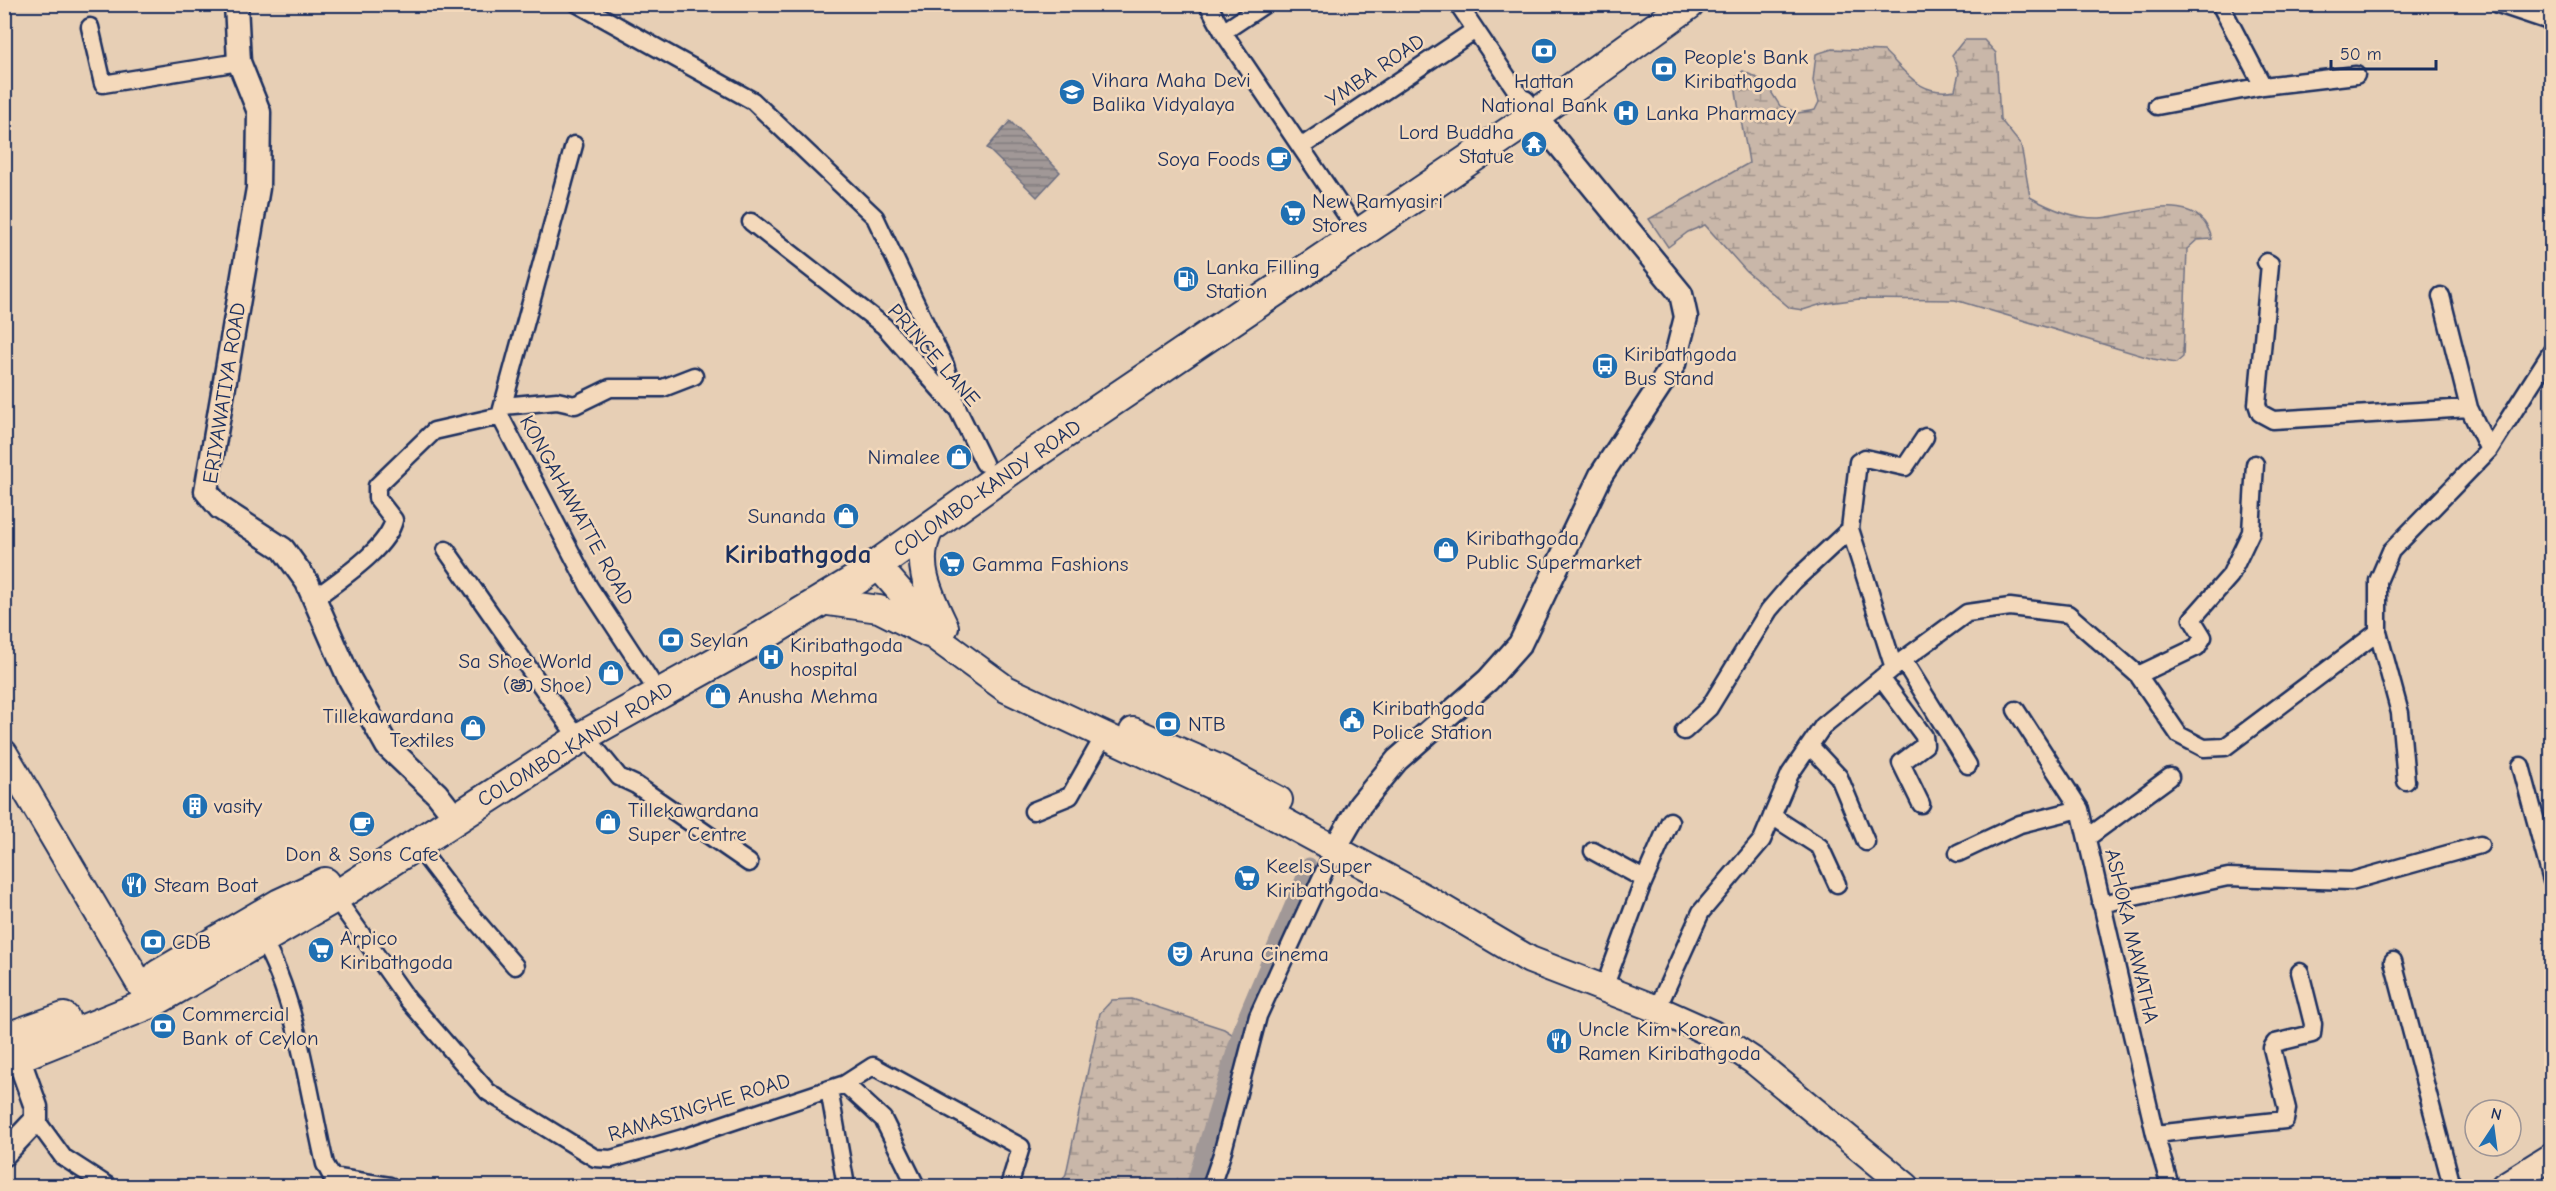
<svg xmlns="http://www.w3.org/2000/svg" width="2556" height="1191" font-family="'Comic Neue','Noto Sans Sinhala',sans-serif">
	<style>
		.wetland { fill: url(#wetland-marsh); stroke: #727384; stroke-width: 1.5 }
		.water { fill: url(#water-rules); stroke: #6b6e80; stroke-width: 1.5 }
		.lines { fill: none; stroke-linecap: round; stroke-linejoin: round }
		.canal { stroke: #a19897; stroke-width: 15 }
		.street-casing { stroke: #1b2f5e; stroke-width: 21 }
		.secondary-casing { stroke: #1b2f5e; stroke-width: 27 }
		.primary-casing { stroke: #1b2f5e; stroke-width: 30 }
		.highway-casing { stroke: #1b2f5e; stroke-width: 34 }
		.street { stroke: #f4d9bb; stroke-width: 16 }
		.secondary { stroke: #f4d9bb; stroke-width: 22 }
		.primary { stroke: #f4d9bb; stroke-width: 26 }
		.highway { stroke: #f4d9bb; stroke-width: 30 }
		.labels { text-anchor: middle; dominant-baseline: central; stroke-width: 5; stroke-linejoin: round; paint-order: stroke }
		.poi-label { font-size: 21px; fill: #1b2f5e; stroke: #f4d9bb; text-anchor: start }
		.street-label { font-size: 21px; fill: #1b2f5e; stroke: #f4d9bb }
		.district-label { font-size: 27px; font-weight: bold; fill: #1b2f5e; stroke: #f4d9bb }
	</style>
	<defs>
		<pattern id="wetland-marsh" width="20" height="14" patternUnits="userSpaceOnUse" patternTransform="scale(1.5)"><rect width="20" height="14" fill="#c9b7a9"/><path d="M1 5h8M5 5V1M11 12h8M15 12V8" fill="none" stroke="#a2958d"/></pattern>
		<pattern id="water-rules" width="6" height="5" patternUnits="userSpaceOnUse" patternTransform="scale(1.5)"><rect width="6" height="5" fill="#a19897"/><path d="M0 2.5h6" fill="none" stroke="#827c7e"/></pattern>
	</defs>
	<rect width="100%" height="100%" fill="#e7cfb5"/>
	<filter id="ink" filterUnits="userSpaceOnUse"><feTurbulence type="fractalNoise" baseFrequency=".0167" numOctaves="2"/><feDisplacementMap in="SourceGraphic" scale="12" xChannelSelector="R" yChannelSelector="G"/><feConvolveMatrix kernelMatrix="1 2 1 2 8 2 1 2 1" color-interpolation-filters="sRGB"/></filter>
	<g filter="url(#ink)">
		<!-- wetland -->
		<path class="wetland" d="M1964,40H1984L1996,53L2000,119L2021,145L2030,197C2051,209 2075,219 2100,218C2136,215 2199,187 2212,239L2197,240L2187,249L2183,357L2176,363L2153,359L1955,300L1859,299L1822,304L1803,310L1790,308L1746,271L1705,225L1688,232L1668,247L1649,219L1749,163C1745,134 1736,107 1735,78L1743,71L1765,82L1780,106L1798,113L1815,110L1819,102L1813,81L1816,54L1832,49L1884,51C1907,72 1919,97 1955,90L1959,73L1952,55Z
			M1132,999L1224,1029L1246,1043L1205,1186H1059L1066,1174L1100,1013L1112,1000Z"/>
		<!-- water -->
		<path class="water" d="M1010,121L1060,172L1037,197L987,148Z"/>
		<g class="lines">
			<!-- canal -->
			<path class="canal" d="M1193,1186L1243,1022L1309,865"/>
			<defs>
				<path id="street" d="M578,4L753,101L875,217L945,365L958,410
					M1208,4L1223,32L1358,232
					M1458,4L1524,102
					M2220,4L2263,86
					M2498,4L2552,22
					M90,27L103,84L239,62
					M1223,32L1265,4
					M2157,106L2263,86L2356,75
					M574,145L500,416L589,587L650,680
					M1301,147L1475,30
					M751,222L884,326L958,410L984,463
					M2266,262L2270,264L2257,404L2260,413L2273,420L2469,408L2489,450
					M2441,296L2469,408
					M503,406L557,401L575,405L610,388H663L694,376
					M446,550L570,727
					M314,599C337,581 387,550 394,520L377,498V486L434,431L500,416
					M2378,632L2400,713L2406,781
					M1903,660L1968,765
					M1894,668L1850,529L1858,462L1865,458L1905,467L1925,437
					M2138,675L2197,647L2203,637L2192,619L2230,576L2251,532L2255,464
					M1881,678L1924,736L1925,745L1901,763L1921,804
					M2016,710L2080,809L2155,1134L2170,1186
					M1684,731L1709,708L1769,610L1793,582L1850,529
					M585,735L619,777L636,785L749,863
					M1810,746L1839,777L1866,842
					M2521,766L2552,881
					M1033,811L1070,796L1104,736
					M1772,816L1820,847L1837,884
					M2087,838L2170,777
					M415,843L460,902L515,966
					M1593,851L1644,879
					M1958,853L2020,824L2080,809
					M335,897L408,1000L488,1092L595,1158L611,1159L683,1138L845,1084L883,1119L916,1186
					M2101,904L2228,877L2351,881L2480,845
					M262,940C297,998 309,1096 325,1164L332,1177L390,1186
					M2393,961L2452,1186
					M1604,988L1642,885L1670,821
					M1657,1009L1701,912L1762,840L1790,774L1823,726L1903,660L1967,613L2010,607L2068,614L2138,675L2179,735L2204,748L2225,747L2378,632V581L2391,551L2489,450L2552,351
					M845,1084L873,1066L1021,1147L1009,1186
					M829,1089L846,1186
					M36,1120L63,1157L108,1186
					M2155,1134L2285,1120L2287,1109L2272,1048L2275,1043L2312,1034L2313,1024L2300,972
					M1211,1186L1222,1154L1258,1016L1334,850"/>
				<path id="secondary" d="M236,4L239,62L259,112L258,188L206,491L220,508L283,549L307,582L349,678L387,746L437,794L455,817
					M1334,850L1360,805L1397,760L1488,680L1520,644L1601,475L1674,364L1686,317L1681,294L1524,102
					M4,1154L36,1120V1107L18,1057"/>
				<path id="primary" d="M931,528C912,562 930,595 945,627
					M878,566L919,613L935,637L1006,689L1259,808L1427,899L1530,960L1657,1009L1713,1034L1754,1061L1906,1186
					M821,601L879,609L929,634
					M1133,731L1221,769L1279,800
					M4,753L151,1003
					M2504,1186L2552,1156"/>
				<path id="highway" d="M159,975L280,904L325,883
					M4,1039L64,1018
					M4,1062L151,1003L335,897L585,735L763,636L857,579L1013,468L1535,115L1689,4"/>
			</defs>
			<!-- street casing -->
			<use href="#street" class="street-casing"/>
			<!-- secondary casing -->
			<use href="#secondary" class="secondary-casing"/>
			<!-- primary casing -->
			<use href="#primary" class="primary-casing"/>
			<!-- highway casing -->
			<use href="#highway" class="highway-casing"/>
			<!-- street -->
			<use href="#street" class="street"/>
			<!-- secondary -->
			<use href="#secondary" class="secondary"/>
			<!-- primary -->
			<use href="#primary" class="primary"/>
			<!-- highway -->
			<use href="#highway" class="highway"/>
		</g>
	</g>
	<!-- icons -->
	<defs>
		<symbol id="bank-disc" viewBox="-11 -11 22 22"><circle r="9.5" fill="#1f6fb2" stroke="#f4d9bb"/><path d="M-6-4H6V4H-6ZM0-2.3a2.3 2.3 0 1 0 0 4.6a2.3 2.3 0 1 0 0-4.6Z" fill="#fff"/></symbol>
		<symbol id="school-disc" viewBox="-11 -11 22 22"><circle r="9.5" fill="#1f6fb2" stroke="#f4d9bb"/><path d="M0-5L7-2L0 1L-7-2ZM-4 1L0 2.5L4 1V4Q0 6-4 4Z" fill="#fff"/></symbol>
		<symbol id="hospital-disc" viewBox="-11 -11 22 22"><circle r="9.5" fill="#1f6fb2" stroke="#f4d9bb"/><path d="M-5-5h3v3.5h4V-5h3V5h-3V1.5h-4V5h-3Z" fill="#fff"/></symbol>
		<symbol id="temple-disc" viewBox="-11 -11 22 22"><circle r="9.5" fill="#1f6fb2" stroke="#f4d9bb"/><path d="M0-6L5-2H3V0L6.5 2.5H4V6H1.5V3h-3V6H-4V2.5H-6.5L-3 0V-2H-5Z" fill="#fff"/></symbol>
		<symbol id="cafe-disc" viewBox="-11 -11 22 22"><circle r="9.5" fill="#1f6fb2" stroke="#f4d9bb"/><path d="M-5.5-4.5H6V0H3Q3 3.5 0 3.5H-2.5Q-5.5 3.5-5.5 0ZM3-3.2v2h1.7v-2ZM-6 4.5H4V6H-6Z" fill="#fff"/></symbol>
		<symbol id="supermarket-disc" viewBox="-11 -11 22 22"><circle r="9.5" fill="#1f6fb2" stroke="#f4d9bb"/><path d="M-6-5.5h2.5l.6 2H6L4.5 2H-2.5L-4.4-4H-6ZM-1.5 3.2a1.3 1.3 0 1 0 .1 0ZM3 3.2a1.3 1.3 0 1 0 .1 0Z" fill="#fff"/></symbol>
		<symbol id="fuel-disc" viewBox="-11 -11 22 22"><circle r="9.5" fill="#1f6fb2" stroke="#f4d9bb"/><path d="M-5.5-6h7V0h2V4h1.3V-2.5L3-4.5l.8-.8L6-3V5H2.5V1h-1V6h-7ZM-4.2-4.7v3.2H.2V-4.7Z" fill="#fff"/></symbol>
		<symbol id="bus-disc" viewBox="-11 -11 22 22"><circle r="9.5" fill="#1f6fb2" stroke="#f4d9bb"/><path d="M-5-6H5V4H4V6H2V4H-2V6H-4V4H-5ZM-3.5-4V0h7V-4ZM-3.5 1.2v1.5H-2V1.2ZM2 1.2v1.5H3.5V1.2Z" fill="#fff"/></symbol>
		<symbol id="shop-disc" viewBox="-11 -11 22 22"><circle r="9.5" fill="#1f6fb2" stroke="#f4d9bb"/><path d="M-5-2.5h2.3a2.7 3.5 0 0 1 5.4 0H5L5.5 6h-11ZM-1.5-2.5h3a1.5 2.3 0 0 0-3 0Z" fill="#fff"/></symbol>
		<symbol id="civic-disc" viewBox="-11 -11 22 22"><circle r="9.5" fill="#1f6fb2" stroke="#f4d9bb"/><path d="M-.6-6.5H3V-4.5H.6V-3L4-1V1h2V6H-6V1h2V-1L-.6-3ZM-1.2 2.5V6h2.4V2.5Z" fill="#fff"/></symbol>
		<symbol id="building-disc" viewBox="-11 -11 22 22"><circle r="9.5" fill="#1f6fb2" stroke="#f4d9bb"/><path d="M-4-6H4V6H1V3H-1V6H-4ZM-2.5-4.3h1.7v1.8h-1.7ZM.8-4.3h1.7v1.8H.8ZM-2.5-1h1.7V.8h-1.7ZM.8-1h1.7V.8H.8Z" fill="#fff"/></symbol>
		<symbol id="restaurant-disc" viewBox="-11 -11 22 22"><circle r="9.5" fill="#1f6fb2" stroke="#f4d9bb"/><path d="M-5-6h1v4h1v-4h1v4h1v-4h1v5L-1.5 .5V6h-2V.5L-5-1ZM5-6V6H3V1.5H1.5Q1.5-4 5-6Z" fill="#fff"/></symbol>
		<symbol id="theatre-disc" viewBox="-11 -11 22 22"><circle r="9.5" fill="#1f6fb2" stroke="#f4d9bb"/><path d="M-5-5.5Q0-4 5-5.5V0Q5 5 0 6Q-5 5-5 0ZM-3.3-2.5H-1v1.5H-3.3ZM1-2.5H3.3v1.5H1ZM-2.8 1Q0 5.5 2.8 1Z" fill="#fff"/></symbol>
	</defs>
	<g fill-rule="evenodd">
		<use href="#bank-disc" x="1529" y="36" width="30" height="30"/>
		<use href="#bank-disc" x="1649" y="54" width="30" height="30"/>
		<use href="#school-disc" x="1057" y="77" width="30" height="30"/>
		<use href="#hospital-disc" x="1611" y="98" width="30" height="30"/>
		<use href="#temple-disc" x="1519" y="129" width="30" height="30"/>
		<use href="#cafe-disc" x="1264" y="144" width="30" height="30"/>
		<use href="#supermarket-disc" x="1278" y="198" width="30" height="30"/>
		<use href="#fuel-disc" x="1171" y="264" width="30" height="30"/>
		<use href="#bus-disc" x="1590" y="351" width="30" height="30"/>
		<use href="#shop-disc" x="944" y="442" width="30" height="30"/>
		<use href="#shop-disc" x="831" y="501" width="30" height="30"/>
		<use href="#shop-disc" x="1431" y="535" width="30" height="30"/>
		<use href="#supermarket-disc" x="937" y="549" width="30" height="30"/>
		<use href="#bank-disc" x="656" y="625" width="30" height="30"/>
		<use href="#hospital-disc" x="756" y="642" width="30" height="30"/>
		<use href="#shop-disc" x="596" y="658" width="30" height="30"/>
		<use href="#shop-disc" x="703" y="681" width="30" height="30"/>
		<use href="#civic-disc" x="1337" y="705" width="30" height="30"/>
		<use href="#bank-disc" x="1153" y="709" width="30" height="30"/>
		<use href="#shop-disc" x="458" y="713" width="30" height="30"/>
		<use href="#building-disc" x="180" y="791" width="30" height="30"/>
		<use href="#shop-disc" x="593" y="807" width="30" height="30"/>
		<use href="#cafe-disc" x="347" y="809" width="30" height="30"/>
		<use href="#supermarket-disc" x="1232" y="863" width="30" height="30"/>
		<use href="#restaurant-disc" x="119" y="870" width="30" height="30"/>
		<use href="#bank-disc" x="138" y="927" width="30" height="30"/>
		<use href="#supermarket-disc" x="306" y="935" width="30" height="30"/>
		<use href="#theatre-disc" x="1165" y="939" width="30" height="30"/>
		<use href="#bank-disc" x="148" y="1011" width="30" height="30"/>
		<use href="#restaurant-disc" x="1544" y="1026" width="30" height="30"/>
	</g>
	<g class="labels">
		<!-- poi labels -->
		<g class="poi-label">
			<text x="1684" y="57">People's Bank<tspan x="1684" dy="24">Kiribathgoda</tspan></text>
			<text x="1092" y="80">Vihara Maha Devi<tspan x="1092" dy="24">Balika Vidyalaya</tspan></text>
			<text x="1544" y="81" text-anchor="middle">Hattan<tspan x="1544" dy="24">National Bank</tspan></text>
			<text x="1646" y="113">Lanka Pharmacy</text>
			<text x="1514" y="132" text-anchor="end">Lord Buddha<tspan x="1514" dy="24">Statue</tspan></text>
			<text x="1260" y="159" text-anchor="end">Soya Foods</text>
			<text x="1312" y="201">New Ramyasiri<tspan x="1312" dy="24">Stores</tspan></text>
			<text x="1206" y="267">Lanka Filling<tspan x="1206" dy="24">Station</tspan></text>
			<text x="1624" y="354">Kiribathgoda<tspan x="1624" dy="24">Bus Stand</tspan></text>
			<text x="940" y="457" text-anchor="end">Nimalee</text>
			<text x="826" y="516" text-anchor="end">Sunanda</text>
			<text x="1466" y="538">Kiribathgoda<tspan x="1466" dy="24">Public Supermarket</tspan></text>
			<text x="972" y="564">Gamma Fashions</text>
			<text x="690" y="640">Seylan</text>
			<text x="790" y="645">Kiribathgoda<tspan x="790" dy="24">hospital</tspan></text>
			<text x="592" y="661" text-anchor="end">Sa Shoe World<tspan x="592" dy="24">(ෂා Shoe)</tspan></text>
			<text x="738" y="696">Anusha Mehma</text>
			<text x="1372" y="708">Kiribathgoda<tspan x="1372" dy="24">Police Station</tspan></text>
			<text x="454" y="716" text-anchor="end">Tillekawardana<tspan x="454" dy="24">Textiles</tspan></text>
			<text x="1188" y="724">NTB</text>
			<text x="214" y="806">vasity</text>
			<text x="628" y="810">Tillekawardana<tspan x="628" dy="24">Super Centre</tspan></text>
			<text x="362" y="854" text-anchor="middle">Don &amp; Sons Cafe</text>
			<text x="1266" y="866">Keels Super<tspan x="1266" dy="24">Kiribathgoda</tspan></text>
			<text x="154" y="885">Steam Boat</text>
			<text x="340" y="938">Arpico<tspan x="340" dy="24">Kiribathgoda</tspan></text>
			<text x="172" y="942">CDB</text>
			<text x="1200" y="954">Aruna Cinema</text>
			<text x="182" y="1014">Commercial<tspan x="182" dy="24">Bank of Ceylon</tspan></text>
			<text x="1578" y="1029">Uncle Kim Korean<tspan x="1578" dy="24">Ramen Kiribathgoda</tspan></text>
		</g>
		<!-- street labels -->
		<g class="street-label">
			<text transform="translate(1375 70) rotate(-34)">YMBA ROAD</text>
			<text transform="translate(934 355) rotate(49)">PRINCE LANE</text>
			<text transform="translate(224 393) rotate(-81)">ERIYAWATIYA ROAD</text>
			<text transform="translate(987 488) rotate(-35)">COLOMBO-KANDY ROAD</text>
			<text transform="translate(577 510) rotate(61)">KONGAHAWATTE ROAD</text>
			<text transform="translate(575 744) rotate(-31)">COLOMBO-KANDY ROAD</text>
			<text transform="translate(2132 936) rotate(77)">ASHOKA MAWATHA</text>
			<text transform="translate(699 1107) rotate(-17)">RAMASINGHE ROAD</text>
		</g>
		<!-- district labels -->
		<g class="district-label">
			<text x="798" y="554">Kiribathgoda</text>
		</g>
	</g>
	<!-- margin -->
	<rect width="2556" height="1191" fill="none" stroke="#f4d9bb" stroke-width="24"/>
	<rect x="12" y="12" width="2532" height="1167" fill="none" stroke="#1b2f5e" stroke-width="2" filter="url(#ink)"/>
	<!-- north arrow -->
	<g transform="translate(2493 1128) rotate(13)"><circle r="28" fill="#f4d9bb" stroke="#9d9596" stroke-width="1.5"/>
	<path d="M0-4.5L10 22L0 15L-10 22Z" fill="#1f6fb2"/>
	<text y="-9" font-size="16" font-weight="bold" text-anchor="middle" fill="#1b2f5e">N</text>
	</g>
	<!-- scale -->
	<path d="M2331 60v9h105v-9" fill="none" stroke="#1b2f5e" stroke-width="3"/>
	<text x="2340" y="60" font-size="18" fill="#1b2f5e" stroke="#f4d9bb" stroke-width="4.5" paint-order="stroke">50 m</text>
</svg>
